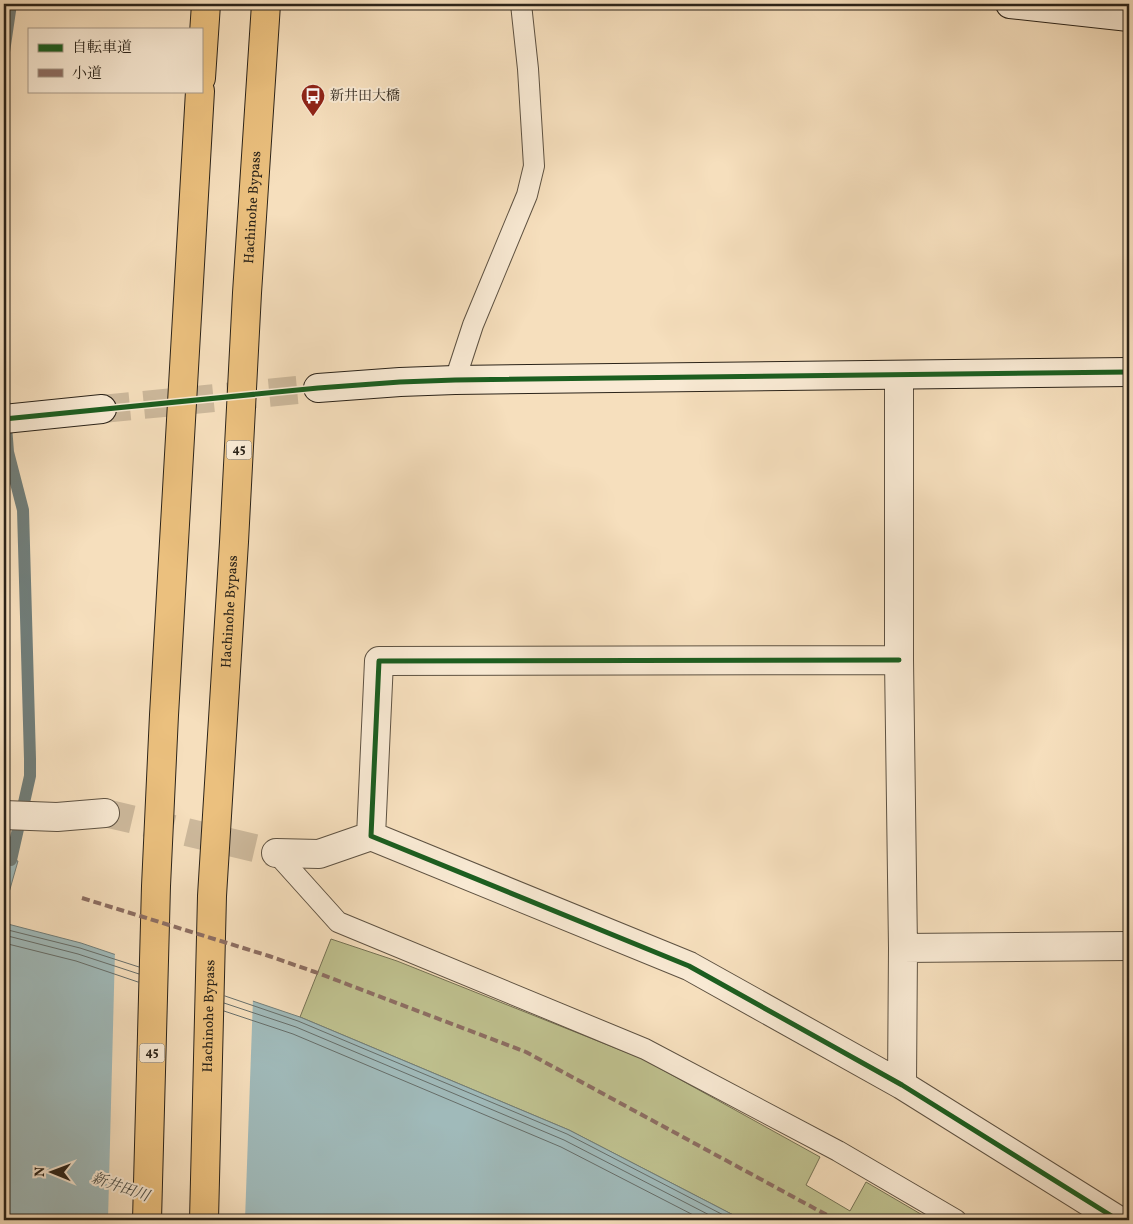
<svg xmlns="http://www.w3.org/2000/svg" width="1133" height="1224" font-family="Vollkorn,'Noto Serif JP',serif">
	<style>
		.grass { fill: #bfc18f; stroke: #757254 }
		.water { fill: #a0baba; stroke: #717e7a }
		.pier { fill: #f6dfbd }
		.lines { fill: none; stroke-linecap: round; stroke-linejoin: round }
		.shore { stroke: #666e6a; stroke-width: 1 }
		.stream { stroke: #717e7a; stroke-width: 12 }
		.street-tunnel { stroke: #cdb99c; stroke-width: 28; stroke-dasharray: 28 14; stroke-linecap: butt }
		.secondary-tunnel { stroke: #cdb99c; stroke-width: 28; stroke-dasharray: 28 14; stroke-linecap: butt }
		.lane-casing { stroke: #5e5242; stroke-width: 22 }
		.street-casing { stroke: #5e5242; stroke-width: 30 }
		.secondary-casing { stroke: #2b2319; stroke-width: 30 }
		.highway-casing { stroke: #2b2319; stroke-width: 30 }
		.lane { stroke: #f9ead4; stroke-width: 20 }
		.street { stroke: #f9ead4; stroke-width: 28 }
		.secondary { stroke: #f9ead4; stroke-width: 28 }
		.highway { stroke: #ebc07e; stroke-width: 28 }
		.quiet { stroke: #8d6e63; stroke-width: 4; stroke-dasharray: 8 4; stroke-linecap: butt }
		.cycleway-casing { stroke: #f9ead4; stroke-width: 8 }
		.cycleway { stroke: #1b5e20; stroke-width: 5 }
		.labels { text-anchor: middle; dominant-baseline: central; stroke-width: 4; stroke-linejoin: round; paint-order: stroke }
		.shield { fill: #f9ead4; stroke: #695f51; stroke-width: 1 }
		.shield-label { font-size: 12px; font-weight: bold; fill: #2b2319 }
		.poi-label { font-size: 14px; fill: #2b2319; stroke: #f9ead4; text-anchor: start }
		.street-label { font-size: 14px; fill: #2b2319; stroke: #f9ead4 }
		.water-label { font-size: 15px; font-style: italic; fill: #4e5049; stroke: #f9ead4 }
	</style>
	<rect width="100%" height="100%" fill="#f6dfbd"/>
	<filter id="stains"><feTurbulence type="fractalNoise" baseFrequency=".004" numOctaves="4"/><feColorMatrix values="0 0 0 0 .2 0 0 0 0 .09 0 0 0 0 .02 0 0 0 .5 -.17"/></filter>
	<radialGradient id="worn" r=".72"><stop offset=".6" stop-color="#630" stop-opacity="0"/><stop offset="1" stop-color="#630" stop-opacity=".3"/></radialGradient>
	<!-- grass -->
	<path class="grass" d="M331,939L397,961L643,1059L820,1157L806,1185L850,1211L866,1182L931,1220H743L569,1130L300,1017Z"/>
	<!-- water -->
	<path class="water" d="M4,858L18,861L4,910Z
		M4,923L81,943L300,1017L569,1130L743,1220H4Z"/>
	<!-- pier -->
	<path class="pier" d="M115,951L253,998L245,1220H108Z"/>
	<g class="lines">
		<!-- shore -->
		<path class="shore" d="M4,929L80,948L139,967
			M4,935L78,954L139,974
			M4,943L76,961L138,982
			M225,996L298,1021L567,1134L733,1220
			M224,1003L296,1027L564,1140L719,1220
			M224,1011L293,1034L561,1147L703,1220"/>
		<!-- stream -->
		<path class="stream" d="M4,52L11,4
			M4,400L8,452L23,510L30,759V776L11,860"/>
		<!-- street-tunnel -->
		<path class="street-tunnel" d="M105,813L276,853"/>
		<!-- secondary-tunnel -->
		<path class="secondary-tunnel" d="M102,409L318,388"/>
		<defs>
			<path id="lane" d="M455,380L473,325L527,195L534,166L528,69L521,4
				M276,853L338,922L645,1049L838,1151L956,1220"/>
			<path id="street" d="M899,375V660L903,948L902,1085
				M899,660L379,661L371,836L689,966L902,1085L1118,1220
				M4,815L57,817L105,813
				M276,853L319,854L371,836
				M903,948L1129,946"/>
			<path id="secondary" d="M1010,4L1129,17
				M318,388L400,382L455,380L1129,372
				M4,419L102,409"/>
			<g id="highway">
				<path d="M201,78L206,4"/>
				<path d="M147,1220L156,886L164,715L200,91"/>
				<path id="s1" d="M204,1220L212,896L234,542L247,293L266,4"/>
			</g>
		</defs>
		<!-- lane casing -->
		<use href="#lane" class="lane-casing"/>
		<!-- street casing -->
		<use href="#street" class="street-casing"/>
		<!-- secondary casing -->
		<use href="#secondary" class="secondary-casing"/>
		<!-- highway casing -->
		<use href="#highway" class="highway-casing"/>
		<!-- lane -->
		<use href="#lane" class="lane"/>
		<!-- street -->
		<use href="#street" class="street"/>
		<!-- secondary -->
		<use href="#secondary" class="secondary"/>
		<!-- highway -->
		<use href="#highway" class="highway"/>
		<!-- quiet -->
		<path class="quiet" d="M82,898L269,956L315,972L526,1052L836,1220"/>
		<defs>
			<path id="cycleway" d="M4,419L318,388L400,382L455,380L1129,372
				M899,660L379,661L371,836L689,966L902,1085L1118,1220"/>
		</defs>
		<!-- cycleway casing -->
		<use href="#cycleway" class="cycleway-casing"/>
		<!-- cycleway -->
		<use href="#cycleway" class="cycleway"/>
	</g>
	<!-- icons -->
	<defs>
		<symbol id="bus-pin" viewBox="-11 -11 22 30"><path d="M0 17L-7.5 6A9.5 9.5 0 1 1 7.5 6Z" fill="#8f2418" stroke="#f9ead4"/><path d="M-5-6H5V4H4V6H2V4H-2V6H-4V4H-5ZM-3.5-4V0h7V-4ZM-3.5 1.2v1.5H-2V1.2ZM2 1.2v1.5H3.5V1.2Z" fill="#fff"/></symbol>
	</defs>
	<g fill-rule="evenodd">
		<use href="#bus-pin" x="299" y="82" width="28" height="38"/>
	</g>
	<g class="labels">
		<!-- shield labels -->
		<g class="shield">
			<rect x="226.5" y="440.5" width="25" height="19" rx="4"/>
			<rect x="139.5" y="1043.5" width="25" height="19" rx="4"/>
		</g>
		<g class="shield-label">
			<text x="239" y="450">45</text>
			<text x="152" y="1053">45</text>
		</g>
		<!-- poi labels -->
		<g class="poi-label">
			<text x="330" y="96">新井田大橋</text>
		</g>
		<!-- street labels -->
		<g class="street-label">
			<text stroke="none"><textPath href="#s1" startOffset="1014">Hachinohe Bypass</textPath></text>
			<text stroke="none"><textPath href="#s1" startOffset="609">Hachinohe Bypass</textPath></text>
			<text stroke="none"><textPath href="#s1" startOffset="204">Hachinohe Bypass</textPath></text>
		</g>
		<!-- water labels -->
		<g class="water-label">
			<text transform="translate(120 1188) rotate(19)">新井田川</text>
		</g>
	</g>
	<!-- margin -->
	<rect width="1133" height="1224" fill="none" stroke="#f6dfbd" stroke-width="20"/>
	<rect x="5" y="5" width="1123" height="1214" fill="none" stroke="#2b2319" stroke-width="2.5"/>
	<rect x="10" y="10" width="1113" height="1204" fill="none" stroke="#2b2319"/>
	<!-- legend -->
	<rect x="28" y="28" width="175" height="65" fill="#f9ead4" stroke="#a79a89"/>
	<rect x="38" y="44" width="25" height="8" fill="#1b5e20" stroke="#a79a89"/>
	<text x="72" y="52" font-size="15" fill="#2b2319">自転車道</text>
	<rect x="38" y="69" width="25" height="8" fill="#8d6e63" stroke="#a79a89"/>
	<text x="72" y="78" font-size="15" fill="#2b2319">小道</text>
	<!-- north arrow -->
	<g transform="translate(52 1172) rotate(271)" stroke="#f9ead4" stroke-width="4" paint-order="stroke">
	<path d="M0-4L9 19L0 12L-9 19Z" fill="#2b2319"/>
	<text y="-8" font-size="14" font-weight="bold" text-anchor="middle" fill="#2b2319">N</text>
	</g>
	<rect width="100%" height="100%" filter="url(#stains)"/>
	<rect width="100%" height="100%" fill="url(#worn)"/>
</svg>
